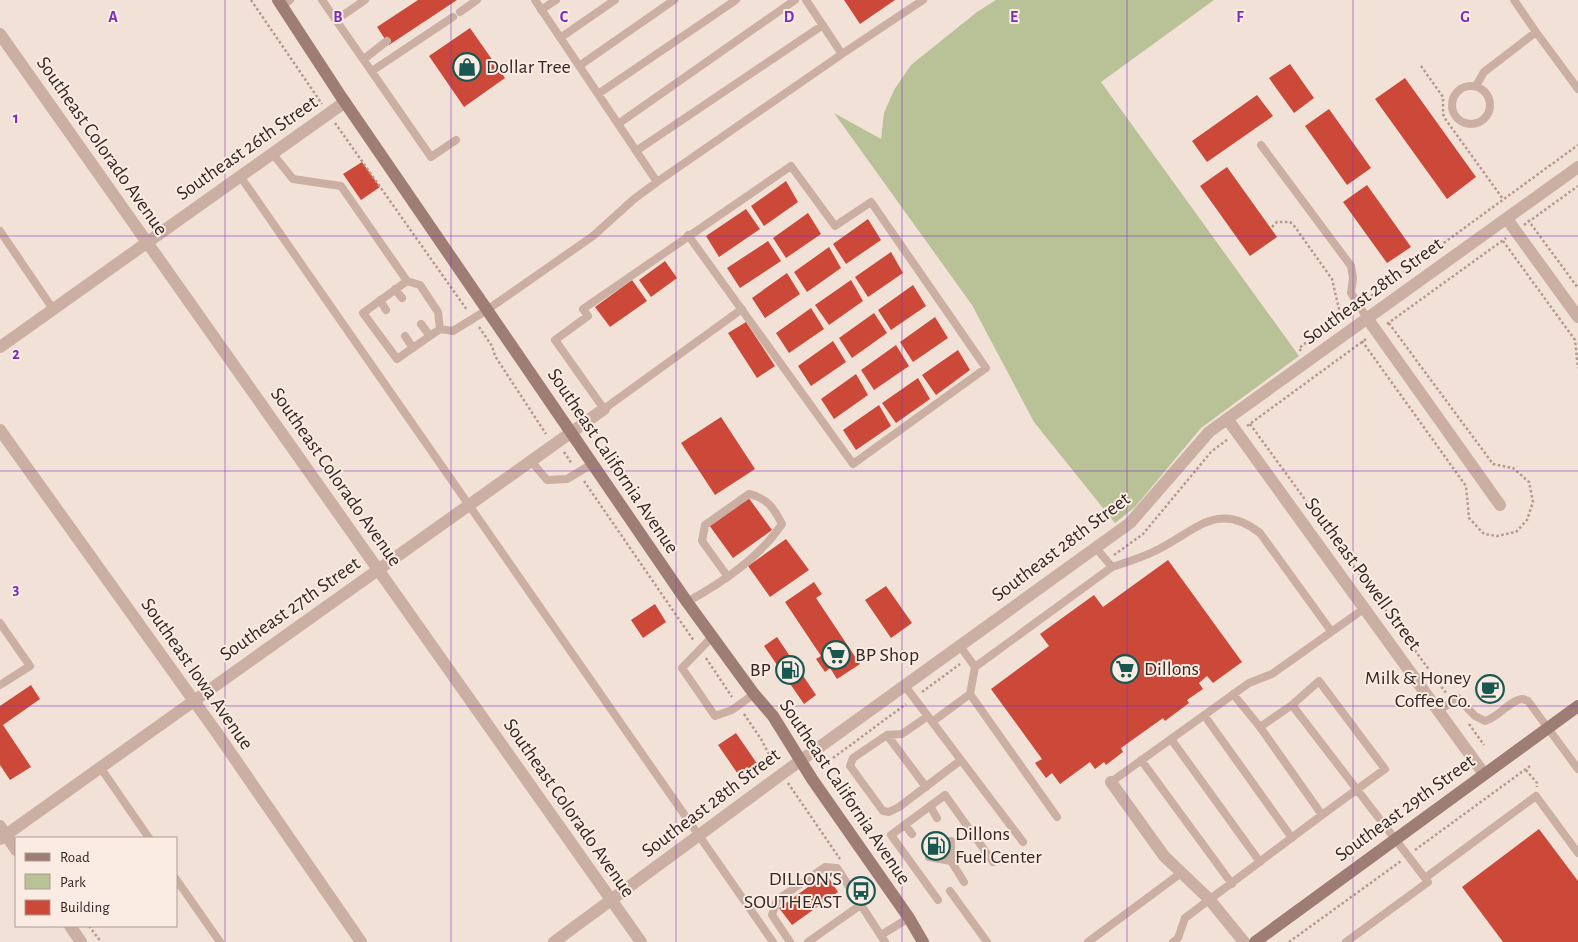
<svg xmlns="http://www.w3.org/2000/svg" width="1578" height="942" font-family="'Alegreya Sans',sans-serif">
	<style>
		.green { fill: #b9c196 }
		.building { fill: #cc493a }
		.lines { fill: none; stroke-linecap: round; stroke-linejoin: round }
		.path { stroke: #b6988c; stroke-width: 2.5; stroke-dasharray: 2.5 2.5; stroke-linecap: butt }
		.service { stroke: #caafa2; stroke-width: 8 }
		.minor { stroke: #caafa2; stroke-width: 12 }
		.secondary { stroke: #9e7d74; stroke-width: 12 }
		.grid { fill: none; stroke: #7b2cbf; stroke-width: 1; stroke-opacity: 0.55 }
		.labels { text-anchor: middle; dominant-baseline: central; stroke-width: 4; stroke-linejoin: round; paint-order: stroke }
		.poi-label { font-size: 20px; fill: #342725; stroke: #faece2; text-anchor: start }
		.street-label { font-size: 20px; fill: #342725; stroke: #faece2 }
		.grid-label { font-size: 16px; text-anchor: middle; font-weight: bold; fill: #7b2cbf; stroke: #faece2; stroke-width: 4; stroke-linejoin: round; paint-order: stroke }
	</style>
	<rect width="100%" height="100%" fill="#f2e1d6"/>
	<!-- green -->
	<path class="green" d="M996,0H1214L1101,82L1299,356L1201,428L1135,507L1115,523L1034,422L972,305L834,113L881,139L884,113L894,90L911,65L977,12Z"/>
	<!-- building -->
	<path class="building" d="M418,0H457L389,45L377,27Z
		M844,0H895L860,24Z
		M470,28L505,78L464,107L429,56Z
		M1290,64L1314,98L1294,113L1269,78Z
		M1405,78L1476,177L1447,199L1375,99Z
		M1257,95L1273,116L1207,162L1192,141Z
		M1329,109L1371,168L1347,185L1305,126Z
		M362,162L380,187L361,200L343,174Z
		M1227,167L1277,237L1250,256L1200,186Z
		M786,181L798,202L764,226L751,206Z
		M1367,185L1411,247L1387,263L1343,202Z
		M746,209L760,229L719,257L706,236Z
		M808,213L821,234L786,258L773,238Z
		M868,219L881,240L846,264L833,244Z
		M768,241L781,261L740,288L727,268Z
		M829,247L841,268L807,292L794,272Z
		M891,252L903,273L868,297L855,277Z
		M665,261L677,278L651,297L639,280Z
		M787,273L800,294L765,318L752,298Z
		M632,280L647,301L610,327L595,307Z
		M851,280L863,301L829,325L815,305Z
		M913,285L926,306L891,330L878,310Z
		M811,308L824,329L789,353L776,333Z
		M874,313L887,333L852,358L839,338Z
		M935,317L948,338L913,362L900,342Z
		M746,322L775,366L757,378L728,333Z
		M833,341L846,362L811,386L798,366Z
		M896,345L909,366L874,390L861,370Z
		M958,350L970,370L936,395L922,375Z
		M856,374L868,395L834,419L821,399Z
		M918,378L930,399L896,423L882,403Z
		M879,405L891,426L856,450L843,430Z
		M721,417L755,469L715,495L681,443Z
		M748,497L772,530L733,558L709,525Z
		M786,539L809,570L770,597L748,566Z
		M1168,560L1242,662L1213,683L1207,676L1199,683L1203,689L1187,700L1189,703L1165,721L1163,718L1121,748L1123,752L1106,765L1104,762L1095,769L1090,762L1060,784L1052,773L1046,778L1035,763L1042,759L991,689L1049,646L1040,634L1094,595L1103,607Z
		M814,582L822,594L816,598L860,664L837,679L830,668L825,672L816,659L821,656L785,602Z
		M886,586L912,623L891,638L865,600Z
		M655,604L666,622L643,638L631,620Z
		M777,637L816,695L804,704L764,646Z
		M31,685L40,699L3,725L31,767L10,780L0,765V706Z
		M736,733L758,765L740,777L718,745Z
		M1539,829L1578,881V942H1503L1462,887Z
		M826,874L838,892L792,925L779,908Z"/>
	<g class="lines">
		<!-- path -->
		<path class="path" d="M251,0L322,104
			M1421,66L1443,97V114L1446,120L1503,199
			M335,123L467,310
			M1528,220L1578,288
			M1524,225L1578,186
			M1272,227L1277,222H1290L1295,227L1332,279L1339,309L1346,318
			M1503,241L1575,340L1578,368
			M1367,299L1578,145
			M1387,324L1506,238
			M479,327L492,346L495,356L546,434
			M1362,341L1466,486L1469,518L1484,534L1497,536L1516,532L1527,520L1533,502L1529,482L1513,468L1493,464L1388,322
			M1301,351L1299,348L1350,310
			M1250,424L1446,693
			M1247,426L1366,339
			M564,452L572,464
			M584,481L694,641
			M1114,555L1143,534L1211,452L1228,439
			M706,658L732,697
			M922,692L960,664
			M744,714L761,739L774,764
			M1469,724L1484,745
			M829,761L906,704
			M1526,770L1537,783V787
			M788,783L840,859
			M1415,850L1530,766
			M89,926L101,942
			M1289,942L1401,861"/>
		<!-- service -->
		<path class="service" d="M322,0L431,157L456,140
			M535,0L657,182
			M1514,0L1536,32
			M282,6L290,0
			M541,10L556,0
			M460,12L477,0
			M336,20L365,0
			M560,38L615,0
			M842,54L923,0
			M364,59L387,41
			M579,66L674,0
			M372,71L453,17
			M1476,86L1484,72L1536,32L1578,89
			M1452 105a19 19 0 1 1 38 0a19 19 0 1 1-38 0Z
			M598,94L736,0
			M618,124L795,0
			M1261,145L1351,266L1353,278L1351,293L1367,318
			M636,151L823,25
			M272,153L293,179L341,186L407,281L363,313L397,359L440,329L453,331L487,310L593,236L634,199L657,182L842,54L806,0
			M240,176L773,942
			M0,231L53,309
			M688,235L853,464L986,368L871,202L835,226L791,166L583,309L588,316L555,340L604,409L742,309
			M407,281L420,285L438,312L440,329
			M395,289L402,298
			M380,300L386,310
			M421,324L430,336
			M405,336L413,348
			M531,461L547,480L567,479L592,464
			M1112,567C1128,562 1144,557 1159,549C1195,531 1218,500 1260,533L1331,631
			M687,602C723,582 759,558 782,524C774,508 767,498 749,494L705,525L702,541L728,577
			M0,623L30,666L0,685
			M712,637L682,668L715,716L732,710L754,694
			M960,646L975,667L1112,567L1096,548
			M905,686L1023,842
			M970,694L975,667
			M1233,694L1260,727L1292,705L1425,878L1536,796L1578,853
			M1438,711L1458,698L1475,716L1485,721C1499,717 1511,699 1523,699L1528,701L1578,769
			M1204,715L1292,838
			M928,716L902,734L887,735L853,758L850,766L883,811L889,812L899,807L961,760
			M932,722L970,694L1057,817
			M1260,727L1322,815L1385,769L1319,681L1292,705
			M887,735L926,787
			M1171,739L1260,862
			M1141,760L1232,884
			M100,767L149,838
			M1111,782L1249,683L1272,674L1365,608
			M930,806L937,818
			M905,825L912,834
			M929,857L951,861V841
			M951,861L964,882
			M176,879L220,942
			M950,891L987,942
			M938,900L891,835L945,795L993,862
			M881,935L909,918
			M790,942L772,915L777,900L825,867L837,868L885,942
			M808,942L862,904
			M1088,942L1181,873
			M1173,942L1178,938L1185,918L1322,815
			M1346,942L1428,882"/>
		<!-- minor -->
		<path class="minor" d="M0,34L641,942
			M1507,219L1578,317
			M1367,318L1500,505
			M0,347L345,102
			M1228,420L1484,774
			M0,430L217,733L361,942
			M1111,782L1164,856L1209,899L1244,942
			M0,826L16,850
			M0,839L604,409
			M70,926L81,942
			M554,942L782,774L1130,523L1209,432L1578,167"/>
		<!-- secondary -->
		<path class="secondary" d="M278,0L340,95L687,602L754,694L773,716L812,779L909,918L923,942
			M1255,942L1578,706"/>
	</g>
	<!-- grid -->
	<path class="grid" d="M225,0V942M451,0V942M676,0V942M902,0V942M1127,0V942M1353,0V942M0,236H1578M0,471H1578M0,706H1578"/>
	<!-- icons -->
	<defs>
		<symbol id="shop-ring" viewBox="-11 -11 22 22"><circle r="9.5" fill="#faece2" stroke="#195752" stroke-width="1.5"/><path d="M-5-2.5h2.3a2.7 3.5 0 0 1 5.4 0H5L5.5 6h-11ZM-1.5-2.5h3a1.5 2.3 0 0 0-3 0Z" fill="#195752"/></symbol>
		<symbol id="supermarket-ring" viewBox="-11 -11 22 22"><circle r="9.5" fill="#faece2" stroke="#195752" stroke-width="1.5"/><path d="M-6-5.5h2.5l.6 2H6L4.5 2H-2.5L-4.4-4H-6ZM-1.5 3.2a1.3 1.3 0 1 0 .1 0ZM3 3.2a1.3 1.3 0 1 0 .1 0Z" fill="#195752"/></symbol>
		<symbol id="fuel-ring" viewBox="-11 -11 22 22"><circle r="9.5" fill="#faece2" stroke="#195752" stroke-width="1.5"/><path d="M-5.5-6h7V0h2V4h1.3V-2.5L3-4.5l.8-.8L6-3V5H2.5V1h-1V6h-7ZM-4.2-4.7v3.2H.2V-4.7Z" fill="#195752"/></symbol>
		<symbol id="cafe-ring" viewBox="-11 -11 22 22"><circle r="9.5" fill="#faece2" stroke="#195752" stroke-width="1.5"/><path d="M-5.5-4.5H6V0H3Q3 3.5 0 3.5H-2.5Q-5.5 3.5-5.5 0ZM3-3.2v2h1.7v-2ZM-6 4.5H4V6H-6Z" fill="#195752"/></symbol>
		<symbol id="bus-ring" viewBox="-11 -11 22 22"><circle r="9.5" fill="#faece2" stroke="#195752" stroke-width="1.5"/><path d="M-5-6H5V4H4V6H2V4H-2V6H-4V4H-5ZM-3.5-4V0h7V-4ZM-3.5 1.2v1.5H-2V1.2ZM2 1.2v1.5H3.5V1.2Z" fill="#195752"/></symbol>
	</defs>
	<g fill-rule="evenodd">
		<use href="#shop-ring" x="451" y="51" width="32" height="32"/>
		<use href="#supermarket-ring" x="820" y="639" width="32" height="32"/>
		<use href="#supermarket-ring" x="1109" y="653" width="32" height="32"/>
		<use href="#fuel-ring" x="774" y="654" width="32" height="32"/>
		<use href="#cafe-ring" x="1474" y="673" width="32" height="32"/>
		<use href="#fuel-ring" x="920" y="830" width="32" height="32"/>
		<use href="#bus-ring" x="845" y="875" width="32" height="32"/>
	</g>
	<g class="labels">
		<!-- poi labels -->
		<g class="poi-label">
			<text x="486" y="67">Dollar Tree</text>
			<text x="855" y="655">BP Shop</text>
			<text x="1144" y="669">Dillons</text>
			<text x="771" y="670" text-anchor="end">BP</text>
			<text x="1471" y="678" text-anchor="end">Milk &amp; Honey<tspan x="1471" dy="23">Coffee Co.</tspan></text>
			<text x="955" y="834">Dillons<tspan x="955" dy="23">Fuel Center</tspan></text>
			<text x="842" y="879" text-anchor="end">DILLON'S<tspan x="842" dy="23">SOUTHEAST</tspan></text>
		</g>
		<!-- street labels -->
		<g class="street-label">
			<text transform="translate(102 146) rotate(55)">Southeast Colorado Avenue</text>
			<text transform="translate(247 148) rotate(-35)">Southeast 26th Street</text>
			<text transform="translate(1373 291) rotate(-36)">Southeast 28th Street</text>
			<text transform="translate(613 461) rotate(56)">Southeast California Avenue</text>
			<text transform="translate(336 477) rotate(55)">Southeast Colorado Avenue</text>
			<text transform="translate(1061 547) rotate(-37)">Southeast 28th Street</text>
			<text transform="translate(1363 574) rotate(54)">Southeast Powell Street</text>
			<text transform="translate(290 609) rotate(-35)">Southeast 27th Street</text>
			<text transform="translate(197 674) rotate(55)">Southeast Iowa Avenue</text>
			<text transform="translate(845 792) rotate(56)">Southeast California Avenue</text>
			<text transform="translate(711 803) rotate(-37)">Southeast 28th Street</text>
			<text transform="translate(569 808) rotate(55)">Southeast Colorado Avenue</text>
			<text transform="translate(1405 808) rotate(-36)">Southeast 29th Street</text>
		</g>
	</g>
	<g class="grid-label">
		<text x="113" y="22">A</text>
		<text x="338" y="22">B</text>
		<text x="564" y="22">C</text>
		<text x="789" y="22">D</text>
		<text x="1014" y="22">E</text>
		<text x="1240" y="22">F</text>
		<text x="1465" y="22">G</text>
		<text x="16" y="123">1</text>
		<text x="16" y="359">2</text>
		<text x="16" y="594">3</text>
	</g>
	<!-- legend -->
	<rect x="15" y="837" width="162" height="90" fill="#faece2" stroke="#ab9d96"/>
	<rect x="25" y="853" width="25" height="8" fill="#9e7d74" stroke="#ab9d96"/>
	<text x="60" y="862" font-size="15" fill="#342725">Road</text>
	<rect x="25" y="874" width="25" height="15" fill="#b9c196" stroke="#ab9d96"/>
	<text x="60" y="887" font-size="15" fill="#342725">Park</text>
	<rect x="25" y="900" width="25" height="15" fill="#cc493a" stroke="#ab9d96"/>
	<text x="60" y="912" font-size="15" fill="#342725">Building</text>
</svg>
